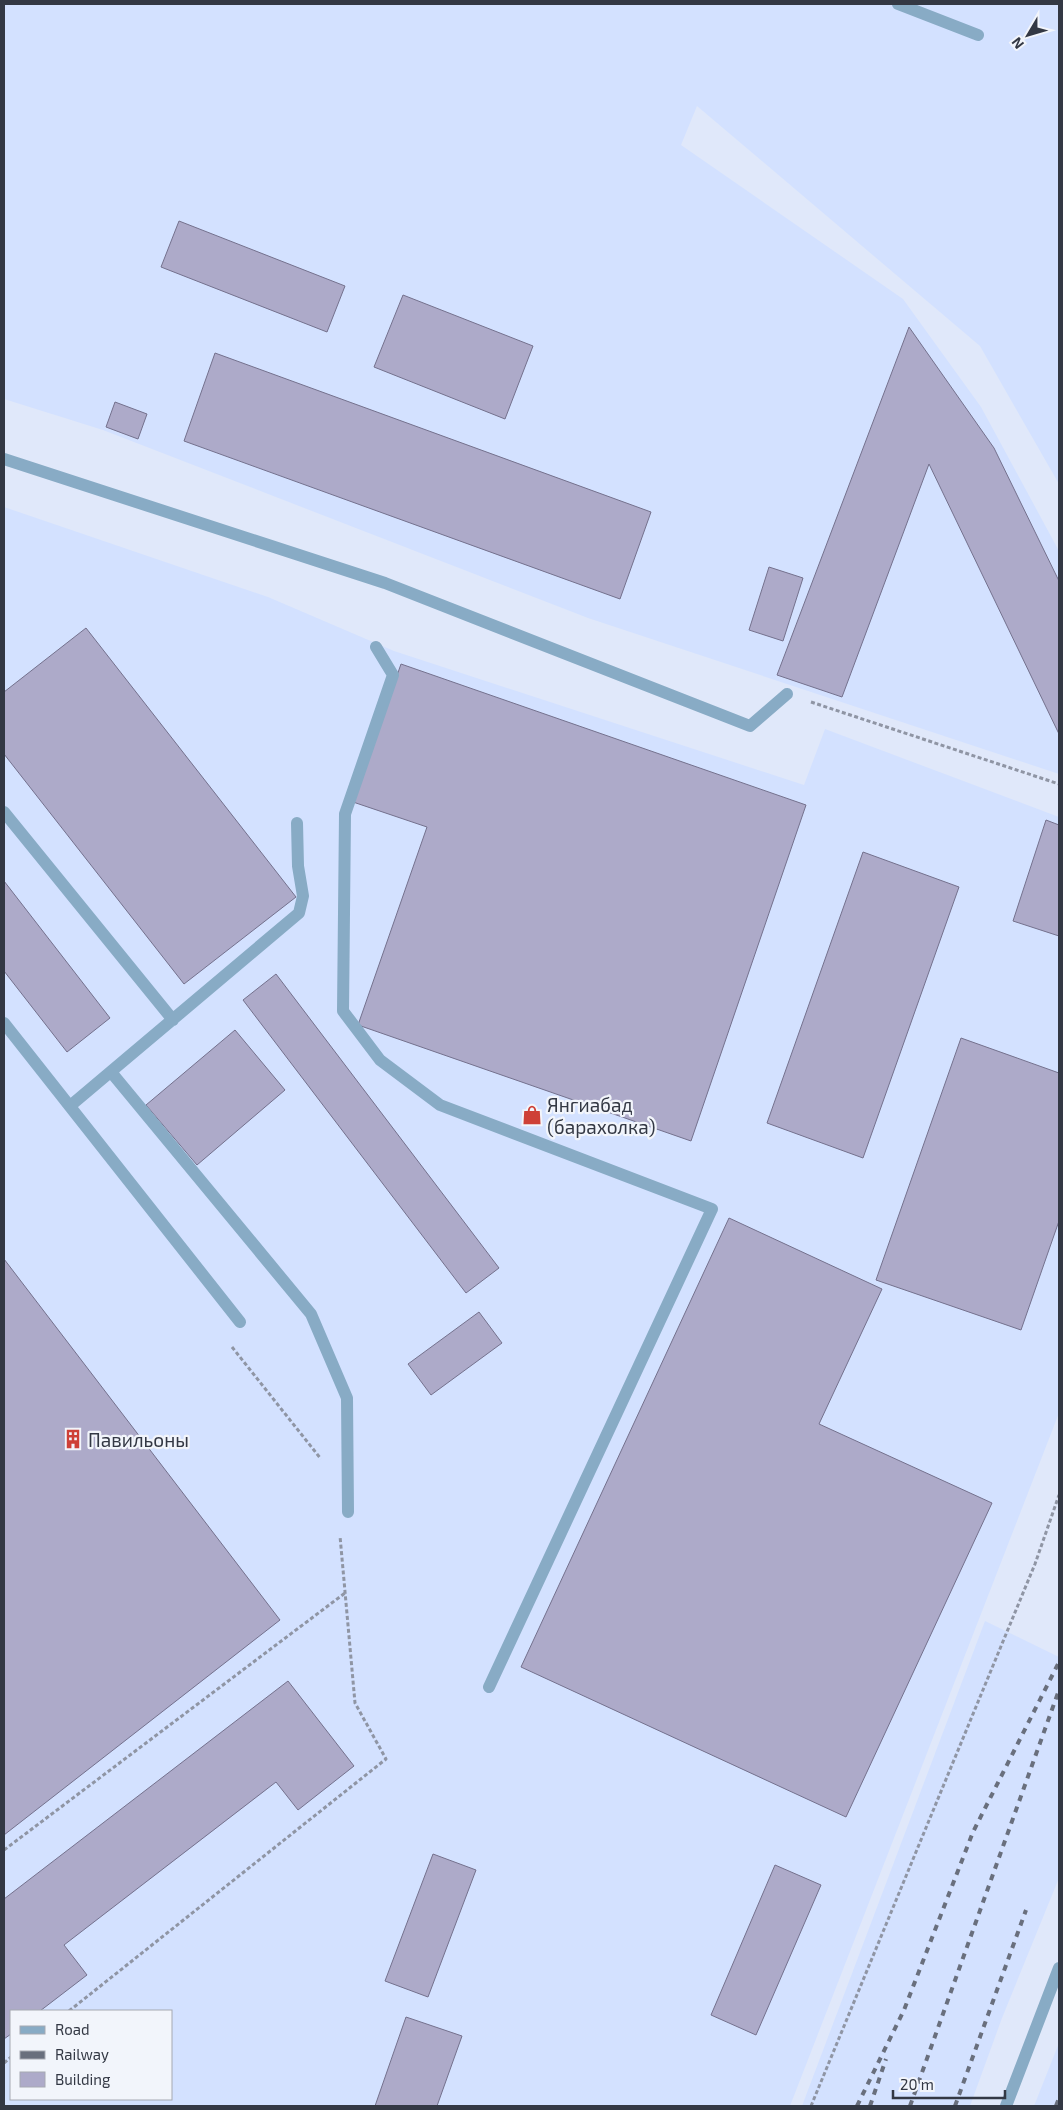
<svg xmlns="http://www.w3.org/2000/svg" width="1063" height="2110" font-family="'Exo 2',sans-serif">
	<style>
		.built { fill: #d3e1ff; fill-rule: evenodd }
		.building { fill: #adaac9; stroke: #74718d }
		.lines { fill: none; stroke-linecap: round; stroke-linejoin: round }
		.path { stroke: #8f95a4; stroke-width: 3; stroke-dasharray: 4 2.5; stroke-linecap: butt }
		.minor { stroke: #88abc5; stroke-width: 12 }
		.rail { stroke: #696f7d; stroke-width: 4; stroke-dasharray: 6 6; stroke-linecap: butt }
		.labels { text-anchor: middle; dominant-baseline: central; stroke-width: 4.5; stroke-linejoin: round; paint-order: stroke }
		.poi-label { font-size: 19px; fill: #333844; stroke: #f2f5fb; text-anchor: start }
	</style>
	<rect width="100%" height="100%" fill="#e0e8fa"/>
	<!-- built -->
	<path class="built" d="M4,4H1059V484L980,346L697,106L681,145L903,299L981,407L1059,551V774L588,618L103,430L4,399Z
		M4,507L268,597L394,651L804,785L825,729L1059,817V1413L790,2106H4ZM11,2011H171V2099H11Z
		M985,1621L1059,1657V1878L1002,2018L970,2106H802Z
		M1059,2043V2106H1034Z"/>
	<!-- building -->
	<path class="building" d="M179,221L345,286L327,332L161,267Z
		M403,295L533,346L505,419L374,367Z
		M909,327L994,448L1059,581V734L929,464L842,697L777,675Z
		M215,353L651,512L620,599L184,441Z
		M115,402L147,414L138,439L106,427Z
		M769,567L803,578L783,641L749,630Z
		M86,628L296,897L184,984L4,754V692Z
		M401,664L806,805L691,1141L358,1025L427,827L353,802Z
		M1046,820L1059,825V936L1013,921Z
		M863,852L959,887L863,1158L767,1123Z
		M4,881L110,1018L67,1052L4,971Z
		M276,974L499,1268L466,1293L243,1000Z
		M235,1030L285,1090L197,1165L146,1105Z
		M961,1038L1059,1073V1221L1021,1330L876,1280Z
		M729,1218L882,1289L819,1424L992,1503L846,1817L521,1667Z
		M4,1259L280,1620L4,1835Z
		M479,1312L502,1343L431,1395L408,1364Z
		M288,1681L354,1766L298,1810L276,1782L64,1945L87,1975L40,2011H11V2034L4,2039V1899Z
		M433,1854L476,1870L428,1997L385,1981Z
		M775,1865L821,1885L756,2035L711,2015Z
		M406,2017L462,2036L437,2106H375Z"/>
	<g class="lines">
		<!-- path -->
		<path class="path" d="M811,702L1059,784
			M232,1347L321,1459
			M4,1850L345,1593
			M69,2011L386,1759L355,1703L340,1536
			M4,2063L11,2057
			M811,2106L1035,1564L1059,1495"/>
		<!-- minor -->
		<path class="minor" d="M898,4L978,35
			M4,459L385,583L750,726L787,694
			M376,647L393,675L345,814L343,1011L380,1060L440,1105L712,1209L489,1687
			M4,812L173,1020
			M4,1023L240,1322
			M111,1072L311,1314L347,1398L348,1512
			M70,1106L299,913L303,896L298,866L297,823
			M1006,2106L1059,1968"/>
		<!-- rail -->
		<path class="rail" d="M857,2106L904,2010L973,1832L1059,1662
			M870,2106L886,2059
			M910,2106L1059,1690
			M955,2106L1026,1910
			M1056,2106L1059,2098"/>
	</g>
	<!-- icons -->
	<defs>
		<symbol id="shop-bare" viewBox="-9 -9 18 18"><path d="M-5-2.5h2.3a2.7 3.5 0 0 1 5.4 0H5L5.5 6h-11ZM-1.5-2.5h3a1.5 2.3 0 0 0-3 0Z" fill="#ce4037" stroke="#f2f5fb" stroke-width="2.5" paint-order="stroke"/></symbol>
		<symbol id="building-bare" viewBox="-9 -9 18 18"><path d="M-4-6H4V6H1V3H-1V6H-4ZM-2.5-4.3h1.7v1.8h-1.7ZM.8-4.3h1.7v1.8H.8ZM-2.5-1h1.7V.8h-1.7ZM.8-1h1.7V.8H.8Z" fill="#ce4037" stroke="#f2f5fb" stroke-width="2.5" paint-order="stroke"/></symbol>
	</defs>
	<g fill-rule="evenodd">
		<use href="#shop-bare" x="518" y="1101" width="28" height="28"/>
		<use href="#building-bare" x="59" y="1425" width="28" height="28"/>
	</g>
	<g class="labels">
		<!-- poi labels -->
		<g class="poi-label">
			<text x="547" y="1104">Янгиабад<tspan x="547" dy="22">(барахолка)</tspan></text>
			<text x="88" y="1439">Павильоны</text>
		</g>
	</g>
	<!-- border -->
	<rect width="1063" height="2110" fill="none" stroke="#333844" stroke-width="10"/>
	<!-- legend -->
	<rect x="10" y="2010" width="162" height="90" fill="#f2f5fb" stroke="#a6a9b2"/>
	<rect x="20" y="2026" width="25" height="8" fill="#88abc5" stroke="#a6a9b2"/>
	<text x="55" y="2035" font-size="15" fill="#333844">Road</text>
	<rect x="20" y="2051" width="25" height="8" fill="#696f7d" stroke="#a6a9b2"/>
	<text x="55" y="2060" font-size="15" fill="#333844">Railway</text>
	<rect x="20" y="2072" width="25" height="15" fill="#adaac9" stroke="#a6a9b2"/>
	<text x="55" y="2085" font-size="15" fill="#333844">Building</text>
	<!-- north arrow -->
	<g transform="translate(1028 35) rotate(232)" stroke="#f2f5fb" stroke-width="4" paint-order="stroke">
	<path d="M0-4L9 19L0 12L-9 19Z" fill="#333844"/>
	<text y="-8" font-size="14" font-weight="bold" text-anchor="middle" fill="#333844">N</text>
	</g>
	<!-- scale -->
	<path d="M893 2090v8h112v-8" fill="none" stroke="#333844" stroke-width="2.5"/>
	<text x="900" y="2090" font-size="15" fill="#333844" stroke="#f2f5fb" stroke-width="4" paint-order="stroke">20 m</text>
</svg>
